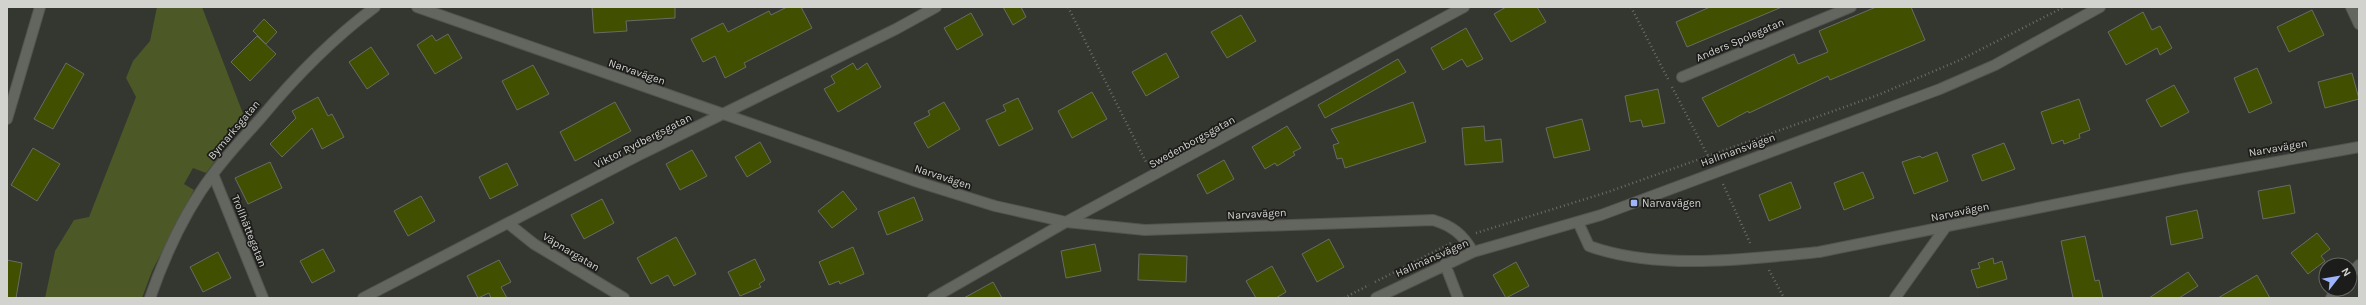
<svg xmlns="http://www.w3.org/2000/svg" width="2366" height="305" font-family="Karla,sans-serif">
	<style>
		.green { fill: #4c5826 }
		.building { fill: #404f00; stroke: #696b64 }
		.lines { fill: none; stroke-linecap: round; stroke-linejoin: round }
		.minor-casing { stroke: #53544f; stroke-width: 12 }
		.path { stroke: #6b6d67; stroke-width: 2.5; stroke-dasharray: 1 3; stroke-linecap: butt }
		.minor { stroke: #63655f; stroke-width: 10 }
		.poi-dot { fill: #9eb4fd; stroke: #1c1d1a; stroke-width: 1.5 }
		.labels { text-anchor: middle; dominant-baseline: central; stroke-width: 3.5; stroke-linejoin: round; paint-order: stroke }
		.street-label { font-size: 11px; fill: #d2d3cf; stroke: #1c1d1a }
		.poi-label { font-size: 11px; fill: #d2d3cf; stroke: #1c1d1a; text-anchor: start }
	</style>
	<rect width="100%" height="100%" fill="#343630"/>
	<!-- green -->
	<path class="green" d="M157,7H202L244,116L241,127L206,173L193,168L184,184L194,190L152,271L142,298H45L55,251L74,220L89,217L136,97L126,78L133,61L150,41Z"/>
	<!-- building -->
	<path class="building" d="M592,7H675V18L626,21L627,31L594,33Z
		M787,7H801L812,28L744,63L746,67L725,78L715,56L703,62L691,39L723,23L728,32L769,11L771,15Z
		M1003,7H1021L1026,17L1013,25Z
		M1506,7H1537L1546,22L1511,42L1494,14Z
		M1710,7H1782L1687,47L1676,22Z
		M1876,7H1911L1925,40L1830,80L1828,76L1749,113L1748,111L1718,127L1702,98L1794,54L1798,64L1828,52L1819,31Z
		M2312,10L2324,35L2289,52L2277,27Z
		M2143,12L2152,30L2160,26L2172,48L2160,55L2157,48L2126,65L2108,32Z
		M971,13L983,35L957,50L944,28Z
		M1241,15L1256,41L1227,58L1211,32Z
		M264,19L277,32L266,44L253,31Z
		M1466,28L1483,59L1467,67L1462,59L1443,70L1431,48Z
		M448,34L462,58L435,74L417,45L432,35L436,41Z
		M257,36L276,54L250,81L231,62Z
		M371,47L389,74L367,89L349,62Z
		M1166,53L1179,77L1146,96L1132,72Z
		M1398,59L1406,72L1325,118L1318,105Z
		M66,63L84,74L53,129L34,119Z
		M853,63L857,70L867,63L881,87L838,112L824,89L835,83L831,76Z
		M533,65L549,94L517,110L502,81Z
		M2257,68L2272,103L2249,113L2234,78Z
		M2352,73L2359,99L2325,108L2318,82Z
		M2174,85L2189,112L2161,127L2146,100Z
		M1658,89L1665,123L1643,127L1641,120L1630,122L1625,96Z
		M1092,92L1107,119L1072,138L1058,111Z
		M318,97L328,116L332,114L344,137L322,149L312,128L282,157L270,144L296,118L292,111Z
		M1018,98L1033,129L999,146L986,120L1006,111L1003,105Z
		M2079,99L2090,130L2079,134L2080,138L2064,144L2063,140L2052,144L2041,112Z
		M615,102L631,131L575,161L560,132Z
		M944,102L960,129L928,148L914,123L930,115L928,111Z
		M1413,102L1426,142L1345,168L1342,158L1337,159L1333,145L1339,143L1331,129Z
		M1582,119L1590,150L1554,158L1546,128Z
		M1287,126L1301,148L1293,152L1295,155L1277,166L1275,163L1265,169L1252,147Z
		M1484,126L1485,141L1501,139L1503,162L1465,165L1462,128Z
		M760,142L771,162L747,177L735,157Z
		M2004,143L2015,169L1982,181L1972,155Z
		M33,148L60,164L37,201L11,185Z
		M692,150L707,176L680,190L666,164Z
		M1937,152L1948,181L1914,194L1902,162L1920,156L1922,158Z
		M1224,160L1234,179L1207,194L1197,175Z
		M270,162L282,188L248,204L235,178Z
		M507,163L518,185L490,199L479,177Z
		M1863,172L1874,198L1844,210L1834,183Z
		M1791,182L1801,208L1769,221L1759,195Z
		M2290,185L2295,213L2263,219L2258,191Z
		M843,191L857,209L832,228L818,211Z
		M421,196L435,221L408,236L394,211Z
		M914,197L923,220L887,235L878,212Z
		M602,199L614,223L584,239L571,215Z
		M2197,210L2203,238L2171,245L2166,217Z
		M2317,233L2330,249L2321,256L2325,261L2308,274L2291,253Z
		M2085,236L2095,281L2099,280L2103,298H2073L2061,241Z
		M676,237L696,274L674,286L668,275L651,284L637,258Z
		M1329,239L1344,267L1317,282L1302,254Z
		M1095,244L1101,271L1066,278L1061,251Z
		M853,247L864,274L840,284L839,281L829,285L819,262Z
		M323,249L335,271L312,283L300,261Z
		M218,252L231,278L203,292L190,267Z
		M1139,254L1187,256L1186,282L1138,280Z
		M1993,258L1994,264L2002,261L2007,279L1977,288L1971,270L1980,268L1978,263Z
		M755,259L765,280L759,284L761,287L740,296L728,272Z
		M7,260L22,263L16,298H7Z
		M499,260L511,282L501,287L507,298H491L489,293L478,298L467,276Z
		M1516,262L1529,286L1506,298L1493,275Z
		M1272,266L1286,292L1276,298H1256L1246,281Z
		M2188,272L2198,286L2179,298H2149Z
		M2257,275L2270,298H2218Z
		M993,282L1002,298H964Z"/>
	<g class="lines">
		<defs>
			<path id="minor" d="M417,7L918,182L995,206L1066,222L1145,230L1433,220C1452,226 1463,234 1473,252
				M2351,7L2359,24
				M1682,77L1851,7
				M7,119L40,7
				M213,174L263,298
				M1578,222L1589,246C1657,271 1748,259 1819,252L2182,179L2359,147
				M509,224L534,244L624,298
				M1445,264L1458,298
				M2350,275L2359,265
				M150,298C165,255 185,211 213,174C227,155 244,137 260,119C294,78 332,39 375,7
				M363,298L641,154L896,29L936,7
				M933,298L1066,222L1464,7
				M1376,298L1473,252L1601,215L1940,89L1995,65L2100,7
				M1895,298L1945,228
				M2331,298L2338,289"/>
		</defs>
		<!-- minor casing -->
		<use href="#minor" class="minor-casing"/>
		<!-- path -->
		<path class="path" d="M1068,7L1147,164
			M1631,7L1668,79
			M1672,87L1708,156
			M1723,184L1751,245
			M1476,233L1608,192L1878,95L1960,60L2064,7
			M1769,270L1784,298
			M1375,282L1451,243
			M1344,298L1369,285"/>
		<!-- minor -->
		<use href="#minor" class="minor"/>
	</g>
	<!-- markers -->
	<rect class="poi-dot" x="1630" y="199" width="8" height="8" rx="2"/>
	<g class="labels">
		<!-- street labels -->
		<g class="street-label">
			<text transform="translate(1740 40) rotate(-23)">Anders Spolegatan</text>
			<text transform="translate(637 72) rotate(19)">Narvavägen</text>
			<text transform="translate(234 130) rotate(-50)">Bymarksgatan</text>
			<text transform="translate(643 141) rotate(-27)">Viktor Rydbergsgatan</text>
			<text transform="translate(1192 142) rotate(-29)">Swedenborgsgatan</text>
			<text transform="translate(2278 148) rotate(-10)">Narvavägen</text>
			<text transform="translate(1738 150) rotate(-20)">Hallmansvägen</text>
			<text transform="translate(943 177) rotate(18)">Narvavägen</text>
			<text transform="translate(1960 212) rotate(-12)">Narvavägen</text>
			<text transform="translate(1257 214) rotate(-3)">Narvavägen</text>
			<text transform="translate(249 231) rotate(68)">Trollhättegatan</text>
			<text transform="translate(571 252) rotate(31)">Väpnargatan</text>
			<text transform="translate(1432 258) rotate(-24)">Hallmansvägen</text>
		</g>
		<!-- poi labels -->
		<g class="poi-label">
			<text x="1642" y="203">Narvavägen</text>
		</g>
	</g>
	<!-- border -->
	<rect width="2366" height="305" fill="none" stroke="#d2d3cf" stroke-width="16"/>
	<!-- north arrow -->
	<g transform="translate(2338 277) rotate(59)"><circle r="19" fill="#1c1d1a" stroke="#656662"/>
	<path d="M0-3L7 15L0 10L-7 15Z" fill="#9eb4fd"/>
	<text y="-6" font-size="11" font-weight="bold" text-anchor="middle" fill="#d2d3cf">N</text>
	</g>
</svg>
